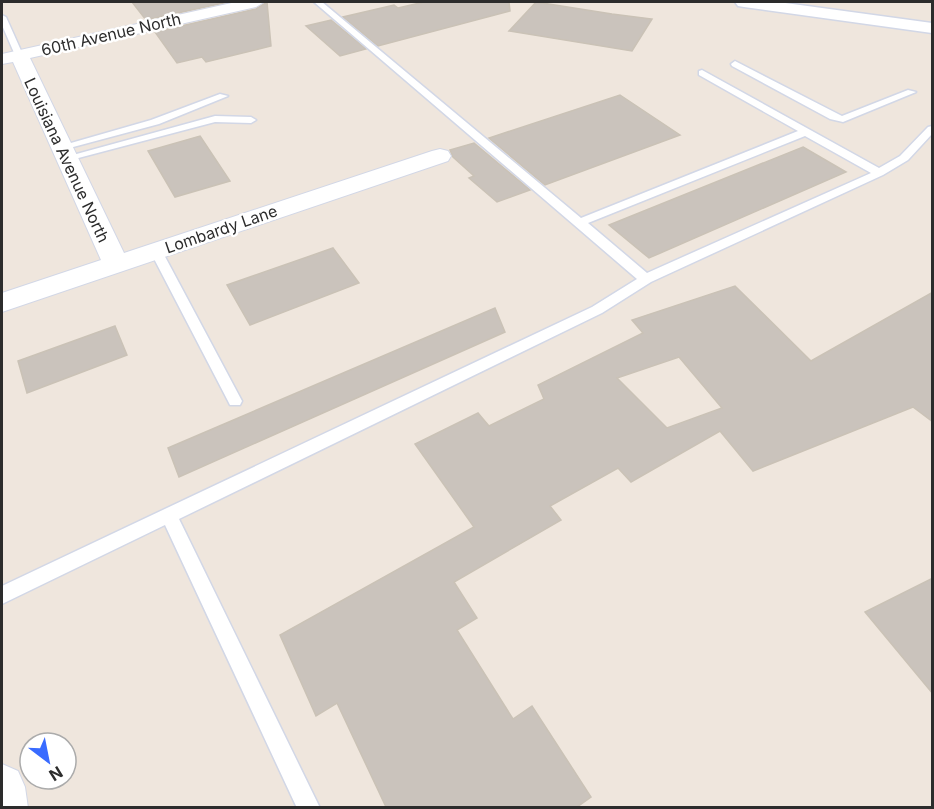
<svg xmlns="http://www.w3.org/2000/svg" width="934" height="809" font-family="Inter,sans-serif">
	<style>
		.building { fill: #cac3bc; stroke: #cac2b6; stroke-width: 1.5; fill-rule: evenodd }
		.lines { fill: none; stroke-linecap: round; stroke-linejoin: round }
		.lane-casing { stroke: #d2d7e6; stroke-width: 3 }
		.street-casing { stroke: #d2d7e6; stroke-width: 2 }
		.secondary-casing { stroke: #d2d7e6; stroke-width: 3 }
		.lane { fill: #fff; fill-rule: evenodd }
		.street { fill: #fff; fill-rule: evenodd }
		.secondary { fill: #fff; fill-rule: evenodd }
		.labels { text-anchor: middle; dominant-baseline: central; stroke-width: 5; stroke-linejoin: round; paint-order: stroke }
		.far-street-label { font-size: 16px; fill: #2c2c2c; stroke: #fff }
	</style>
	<rect width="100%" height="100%" fill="#efe6dd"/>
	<!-- building -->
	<path class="building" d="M132,2H228L146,20Z
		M267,2L271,46L206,62L202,57L177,63L155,32L256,9Z
		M424,2H509L510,11L378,46L343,17L394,5L398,8Z
		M536,2L612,14L652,19L632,51L509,31Z
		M331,20L366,49L340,56L306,26Z
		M620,95L680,135L545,185L489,138Z
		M200,136L230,181L175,197L148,151Z
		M474,143L530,190L497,202L469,178L474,176L453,157L450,150Z
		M803,147L846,172L649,258L609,225Z
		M333,248L359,283L250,325L227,285Z
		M735,286L811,361L933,292V422L913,407L753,471L720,431L631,482L618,468L550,506L561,520L454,582L477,618L457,630L513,719L532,706L591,797L577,807H386L337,703L316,716L280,635L474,527L415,444L478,413L489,426L544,399L538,385L643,333L632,320ZM679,357L722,408L667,428L617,378Z
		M495,308L505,332L179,477L168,448Z
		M115,326L127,355L27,393L18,361Z
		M933,578V694L865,612Z"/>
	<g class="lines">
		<defs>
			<path id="lane" d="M314,2H322L581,218L798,131L699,75V71L702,70L879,168L900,156L928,127L932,126V134L908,160L883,175L651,282L602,313L179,519L320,808H297L165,525L2,604V586L592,307L637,279ZM805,136L871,173L647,273L588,223Z
				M2,15L6,17L23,55L22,57L15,55L2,25Z
				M735,61L842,116L908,90L916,92L843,122L830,119L732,66L731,64Z
				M220,94L228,96L159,124L62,150L57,147L151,120Z
				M215,116L251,117L256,120L251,123L215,122L67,161L62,158Z
				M156,247L162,251L242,401L240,405H230L228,401L150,251Z"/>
			<path id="street" d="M236,2H264L256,7L30,58L124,253L432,151L440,149L448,151L451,156L448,161L2,312V293L101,260L13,62L2,64V54Z
				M2,764L18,771L25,787L28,808H2Z"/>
			<path id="secondary" d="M735,2H778L932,23V33L744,7L738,6Z"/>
		</defs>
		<!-- lane casing -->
		<use href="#lane" class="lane-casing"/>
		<!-- street casing -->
		<use href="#street" class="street-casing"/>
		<!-- secondary casing -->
		<use href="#secondary" class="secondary-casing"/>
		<!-- lane -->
		<use href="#lane" class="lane"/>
		<!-- street -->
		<use href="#street" class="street"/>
		<!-- secondary -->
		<use href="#secondary" class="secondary"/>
	</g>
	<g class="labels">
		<!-- far-street labels -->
		<g class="far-street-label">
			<text transform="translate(111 34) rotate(-13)">60th Avenue North</text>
			<text transform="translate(67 160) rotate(65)">Louisiana Avenue North</text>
			<text transform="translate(221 229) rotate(-19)">Lombardy Lane</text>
		</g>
	</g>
	<!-- border -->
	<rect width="934" height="809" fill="none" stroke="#2c2c2c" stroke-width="6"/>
	<!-- north arrow -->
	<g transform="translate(48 761) rotate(148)"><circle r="28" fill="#ffffff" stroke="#ababab" stroke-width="1.5"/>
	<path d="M0-4.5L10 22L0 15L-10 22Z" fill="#396bff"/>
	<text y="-9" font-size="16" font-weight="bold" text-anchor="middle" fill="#2c2c2c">N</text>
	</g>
</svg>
